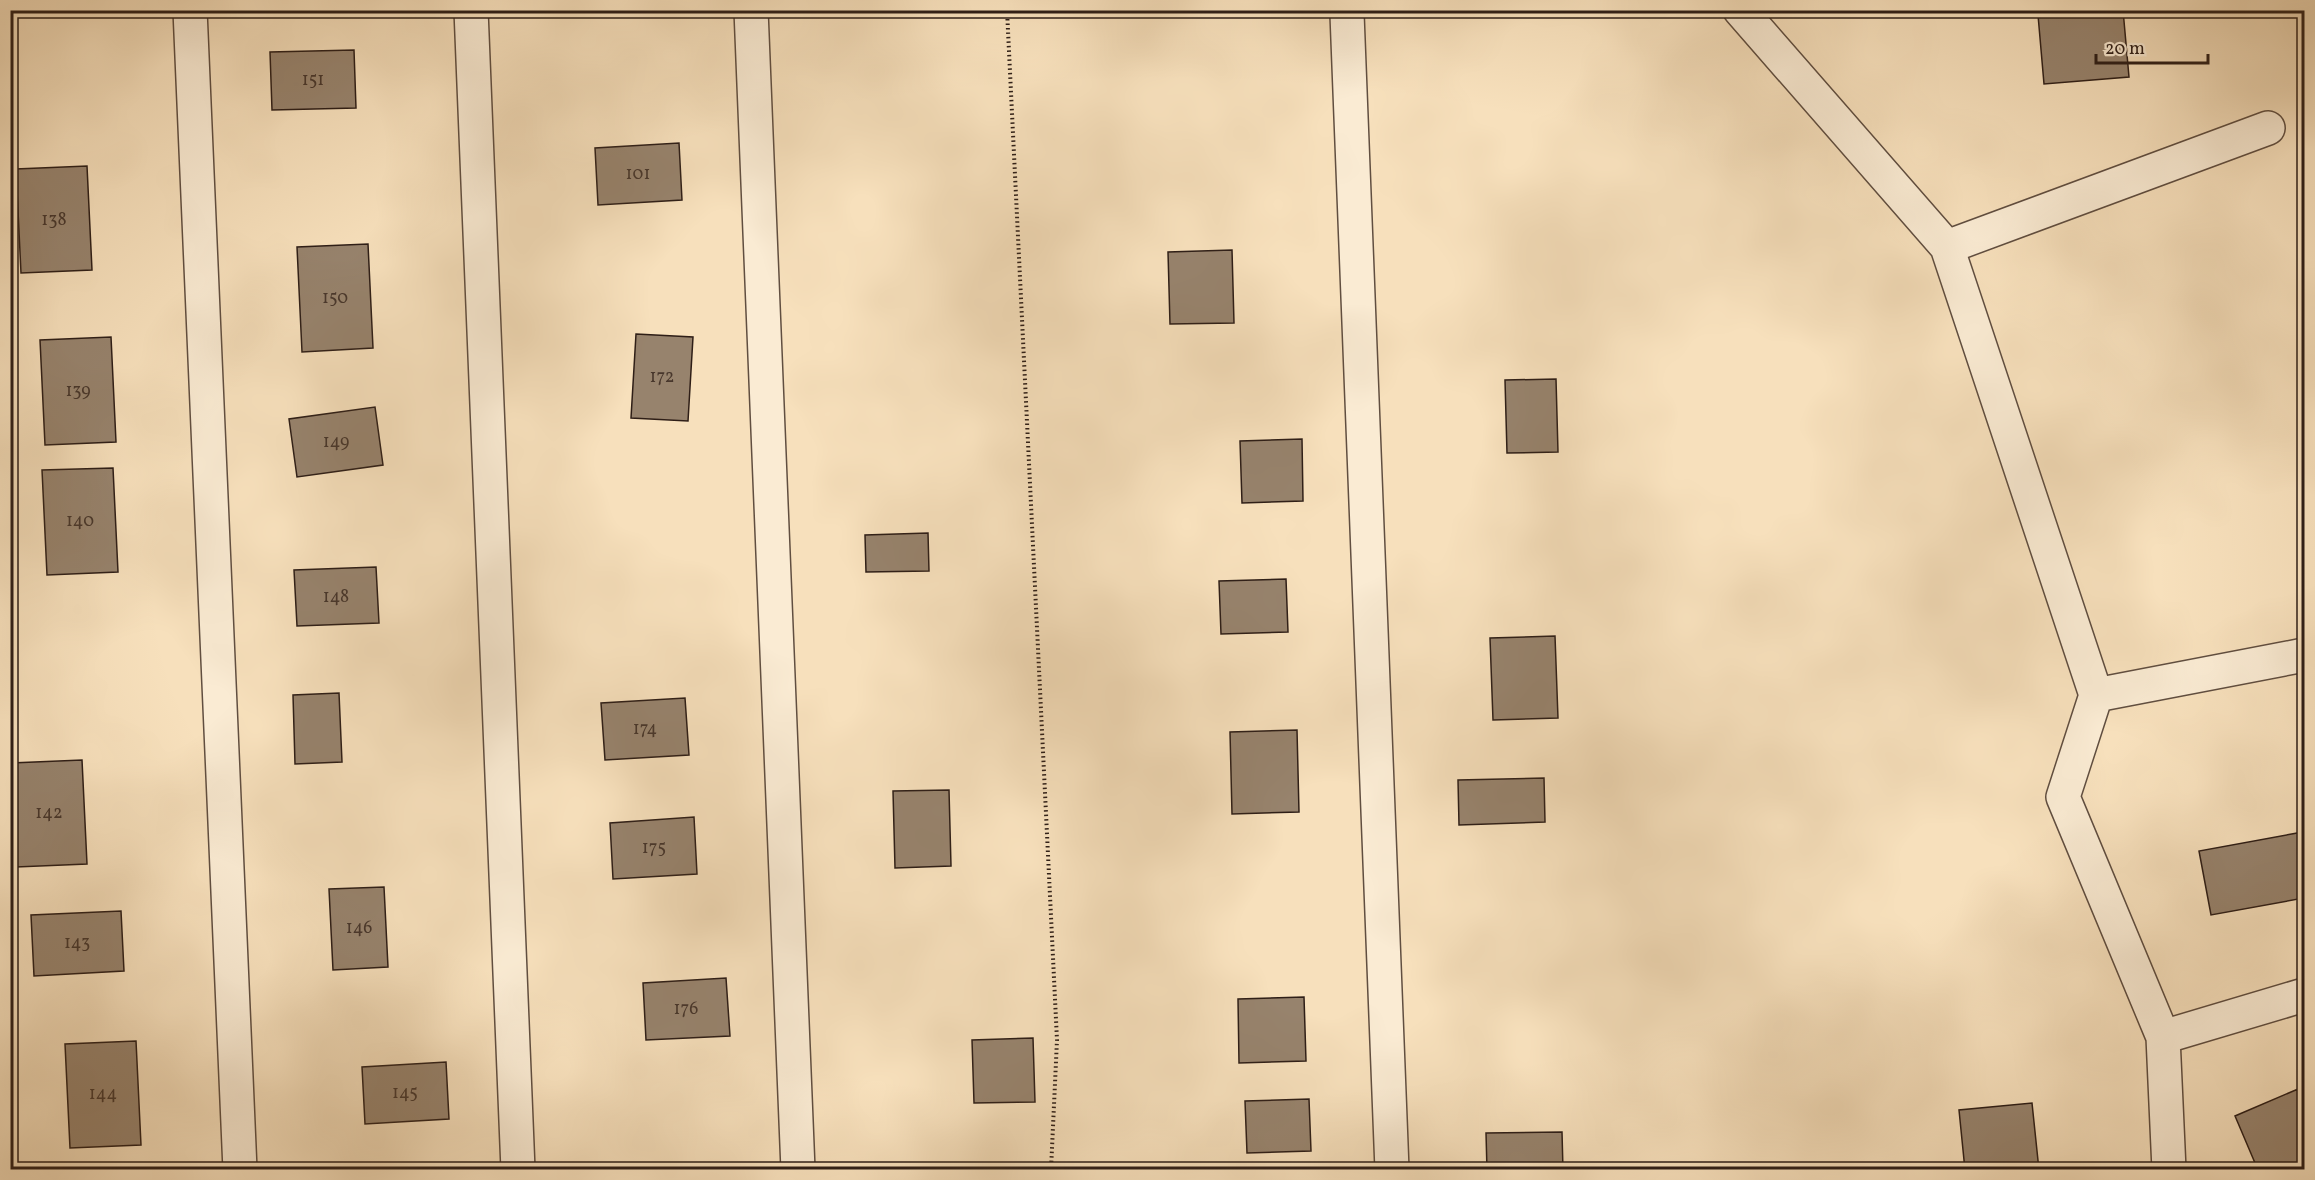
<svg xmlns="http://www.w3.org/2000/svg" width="2315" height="1180" font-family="Vollkorn,serif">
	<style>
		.building { fill: #97836d; stroke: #2e1e17; stroke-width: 1.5 }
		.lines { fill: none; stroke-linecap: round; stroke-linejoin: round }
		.minor-casing { stroke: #604e40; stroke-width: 36 }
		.path { stroke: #2e1e17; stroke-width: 4; stroke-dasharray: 1.5 3; stroke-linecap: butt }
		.minor { stroke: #faebd3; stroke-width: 33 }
		.labels { text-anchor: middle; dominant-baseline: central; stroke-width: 6; stroke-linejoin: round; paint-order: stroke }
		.number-label { font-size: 18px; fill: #48372c }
	</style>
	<rect width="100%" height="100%" fill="#f7e0bc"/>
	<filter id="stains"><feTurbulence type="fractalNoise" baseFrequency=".00333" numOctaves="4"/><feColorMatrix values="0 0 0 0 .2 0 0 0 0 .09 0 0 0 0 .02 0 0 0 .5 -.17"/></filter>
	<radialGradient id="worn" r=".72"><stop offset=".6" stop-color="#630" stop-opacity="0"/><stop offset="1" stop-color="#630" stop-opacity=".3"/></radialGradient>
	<!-- building -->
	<path class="building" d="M10,10H54L10,13Z
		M1188,10H1268V14L1188,16Z
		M2090,10H2123L2129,77L2044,84L2038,15Z
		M354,50L356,108L272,110L270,52Z
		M679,143L682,200L598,205L595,148Z
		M87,166L92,270L21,273L16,169Z
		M368,244L373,348L302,352L297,247Z
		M1232,250L1234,323L1170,324L1168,252Z
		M636,334L693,337L688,421L631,418Z
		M111,337L116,442L45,445L40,340Z
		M1556,379L1558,452L1507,453L1505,380Z
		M375,407L383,465L297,477L289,419Z
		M1302,439L1303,501L1242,503L1240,441Z
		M113,468L118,572L47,575L42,470Z
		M928,533L929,571L866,572L865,535Z
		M376,567L379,623L297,626L294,570Z
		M1286,579L1288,632L1221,634L1219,581Z
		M1555,636L1558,718L1493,720L1490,638Z
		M339,693L342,762L295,764L293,695Z
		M685,698L689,755L605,760L601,703Z
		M1297,730L1299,812L1232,814L1230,732Z
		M82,760L87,864L16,867L11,763Z
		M1544,778L1545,822L1459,825L1458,780Z
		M949,790L951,866L895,868L893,791Z
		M694,817L697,874L613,879L610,823Z
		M2303,832L2304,898L2211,915L2199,851Z
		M384,887L388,967L333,970L329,889Z
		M121,911L124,971L34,976L31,915Z
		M726,978L730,1036L646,1040L643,983Z
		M1304,997L1306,1061L1239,1063L1238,999Z
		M1033,1038L1035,1102L974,1103L972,1040Z
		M136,1041L141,1145L70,1148L65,1044Z
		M446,1062L449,1119L365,1124L362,1067Z
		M2298,1089L2304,1104V1170H2258L2235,1116Z
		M1309,1099L1311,1151L1247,1153L1245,1101Z
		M2032,1103L2039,1170H1965L1959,1110Z
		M1562,1132L1563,1170H1487L1486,1133Z"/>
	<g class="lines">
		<defs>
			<path id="minor" d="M190,10L240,1170
				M471,10L518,1170
				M751,10L798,1170
				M1740,10L1947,247
				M1347,14L1392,1170
				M2096,695L1947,247L2268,128
				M2163,1037L2304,995
				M2169,1170L2163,1037L2063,797L2096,695L2304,655"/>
		</defs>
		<!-- minor casing -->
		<use href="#minor" class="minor-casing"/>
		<!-- path -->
		<path class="path" d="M1007,10L1057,1040L1051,1170"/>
		<!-- minor -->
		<use href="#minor" class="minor"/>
	</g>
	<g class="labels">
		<!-- number labels -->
		<g class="number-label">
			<text x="313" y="80">151</text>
			<text x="638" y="174">101</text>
			<text x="54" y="220">138</text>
			<text x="335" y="298">150</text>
			<text x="662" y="377">172</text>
			<text x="78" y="391">139</text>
			<text x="336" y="442">149</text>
			<text x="80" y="521">140</text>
			<text x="336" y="597">148</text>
			<text x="645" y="729">174</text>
			<text x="49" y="813">142</text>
			<text x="654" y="848">175</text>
			<text x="359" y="928">146</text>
			<text x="77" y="943">143</text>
			<text x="686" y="1009">176</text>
			<text x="405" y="1093">145</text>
			<text x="103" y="1094">144</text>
		</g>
	</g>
	<!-- margin -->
	<rect width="2315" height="1180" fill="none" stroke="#f7e0bc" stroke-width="36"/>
	<rect x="12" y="12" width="2291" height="1156" fill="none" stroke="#2e1e17" stroke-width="3"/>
	<rect x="18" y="18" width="2279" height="1144" fill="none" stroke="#2e1e17" stroke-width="1.5"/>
	<!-- scale -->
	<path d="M2096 54v9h112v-9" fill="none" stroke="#2e1e17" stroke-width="3"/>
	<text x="2105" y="54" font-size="18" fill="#2e1e17" stroke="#faebd3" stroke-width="4.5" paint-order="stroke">20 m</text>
	<rect width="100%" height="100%" filter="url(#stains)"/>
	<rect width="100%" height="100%" fill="url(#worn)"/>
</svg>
